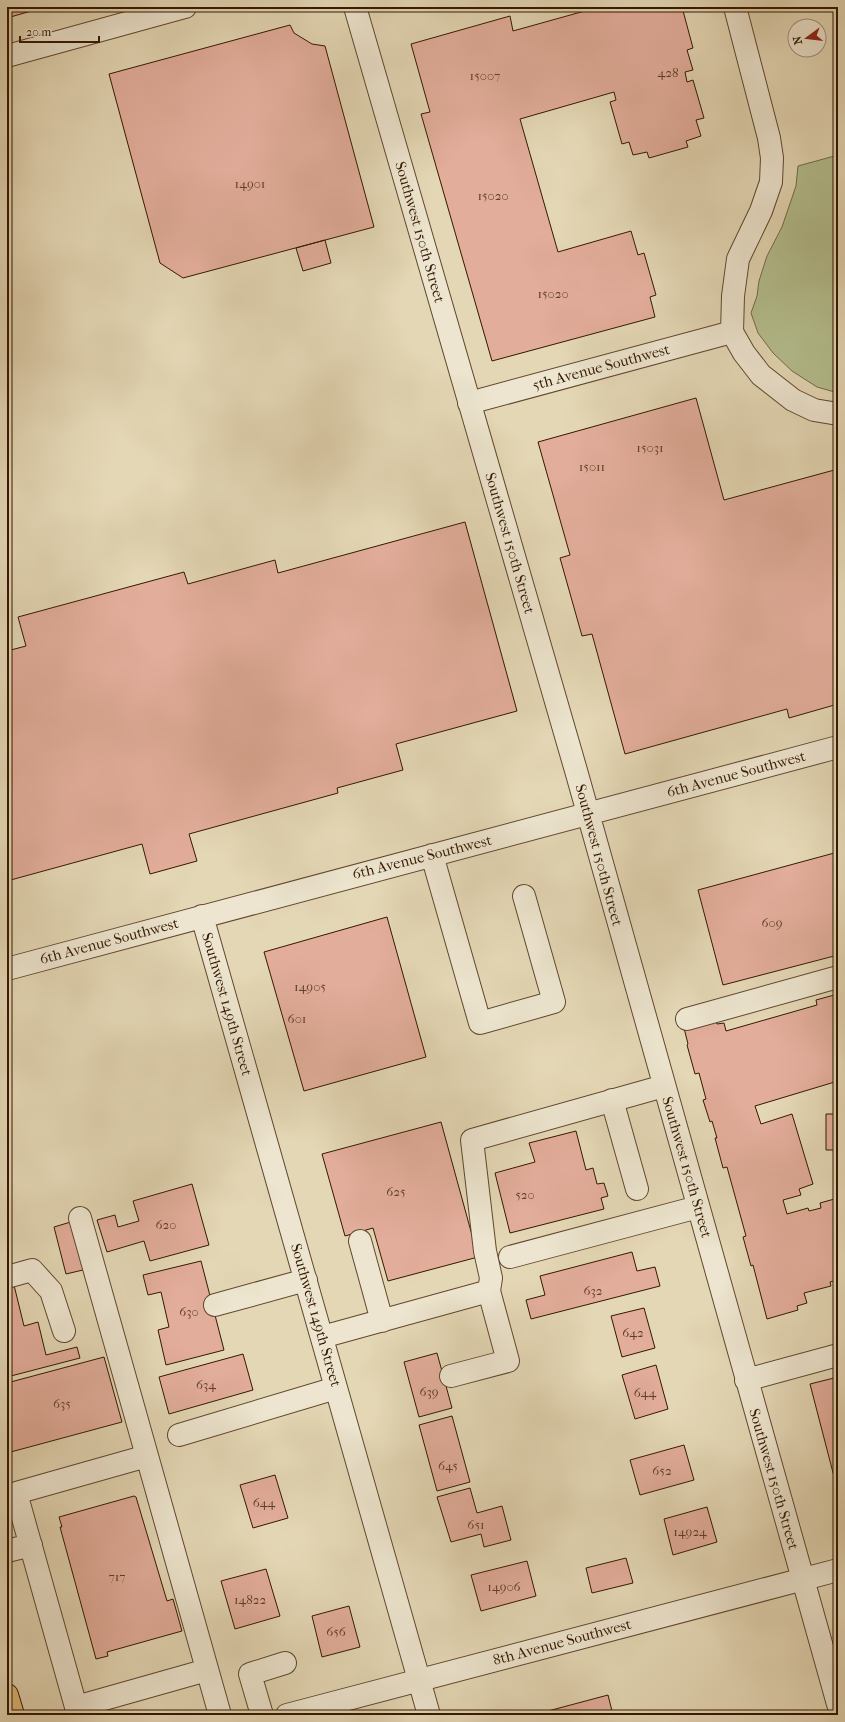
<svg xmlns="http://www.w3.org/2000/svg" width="845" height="1722" font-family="'IM FELL French Canon',serif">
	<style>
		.green { fill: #b4be8e; stroke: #746b48 }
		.building { fill: #e2ad9b; stroke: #331801 }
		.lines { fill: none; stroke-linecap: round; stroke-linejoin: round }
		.minor-casing { stroke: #5f482e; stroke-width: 24 }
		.major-casing { stroke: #331801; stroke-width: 24 }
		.minor { stroke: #ede5cf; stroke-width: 22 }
		.major { stroke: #e2bc7a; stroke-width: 22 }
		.labels { text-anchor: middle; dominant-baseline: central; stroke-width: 3.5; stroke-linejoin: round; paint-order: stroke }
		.number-label { font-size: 13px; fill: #5f3d28 }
		.street-label { font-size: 15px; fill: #331801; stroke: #ede5cf }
	</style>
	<rect width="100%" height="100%" fill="#e4d7b5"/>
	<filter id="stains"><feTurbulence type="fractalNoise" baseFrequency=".005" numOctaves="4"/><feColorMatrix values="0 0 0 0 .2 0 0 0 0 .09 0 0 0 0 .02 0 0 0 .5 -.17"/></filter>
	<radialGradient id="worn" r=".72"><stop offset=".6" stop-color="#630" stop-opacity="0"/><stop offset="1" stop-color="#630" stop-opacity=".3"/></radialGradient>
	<!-- green -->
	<path class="green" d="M838,155V393L817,387L792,371L773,353L758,333L751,313L757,296L759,281L767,256L782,227L796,186L798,166Z"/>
	<!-- building -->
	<path class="building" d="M7,7H45L7,18Z
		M599,7H618L619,11L633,7H682L693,48L687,50L693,70L685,72L687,82L693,80L704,118L696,120L701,136L686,141L688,147L649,158L647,152L633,155L629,142L622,144L610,102L616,100L614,92L520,119L558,252L631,231L638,255L644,253L656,295L650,297L655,317L492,361L421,114L430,112L411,44L510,16L513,31Z
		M290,25L294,33L312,44L325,46L374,227L183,278L160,263L109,74Z
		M325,240L331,263L303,271L296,248Z
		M696,398L724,500L838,469V704L789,718L787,709L625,754L592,634L582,636L560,558L570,555L538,442Z
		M465,522L517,711L396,744L403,770L337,788L338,793L189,834L197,861L150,874L142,844L7,881V651L26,646L18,617L184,572L188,584L275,560L278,573Z
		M838,852V955L723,985L698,890Z
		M387,917L426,1057L304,1091L264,952Z
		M838,994V1081L755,1106L761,1124L792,1114L813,1184L799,1189L801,1195L783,1200L787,1214L808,1208L809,1211L821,1208L820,1203L838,1198V1280L830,1282L831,1286L804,1293L807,1303L797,1306L798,1310L767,1319L753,1265L751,1266L743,1237L746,1236L727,1167L723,1168L715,1138H717L712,1121L710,1122L703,1100L706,1099L699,1073L695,1074L687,1045L688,1044L684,1028L715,1019L717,1024L724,1023L726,1031L817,1005L816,1000Z
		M826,1114H838V1150H826Z
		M441,1122L478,1257L388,1281L373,1228L345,1236L322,1154Z
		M576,1131L586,1170L593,1168L597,1184L604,1183L608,1196L601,1198L604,1209L510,1233L495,1173L535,1162L529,1143Z
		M192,1184L209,1245L150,1261L144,1241L107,1252L97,1220L115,1215L118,1227L139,1221L133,1201Z
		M74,1221L87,1269L66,1274L54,1227Z
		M632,1252L637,1271L655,1267L660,1286L531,1319L526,1300L545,1295L540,1276Z
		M201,1261L224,1350L166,1365L158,1330L169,1327L161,1292L148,1295L143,1275Z
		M13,1281L24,1326L38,1322L46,1355L77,1347L80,1358L7,1377V1283Z
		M644,1308L655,1348L622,1357L611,1316Z
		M437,1353L452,1408L419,1417L404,1362Z
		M243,1354L253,1390L169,1414L159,1377Z
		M104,1357L122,1422L7,1453V1383Z
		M656,1365L668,1409L635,1419L622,1375Z
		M838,1377V1492L810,1384Z
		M452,1416L470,1482L437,1491L419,1425Z
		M684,1445L694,1480L640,1495L630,1460Z
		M275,1475L288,1518L253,1528L240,1485Z
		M470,1488L477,1513L502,1506L511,1540L484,1547L481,1534L451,1542L437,1497Z
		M134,1496L136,1497L167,1601L173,1599L182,1631L107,1652L108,1656L96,1659L60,1527H62L59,1517Z
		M707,1507L717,1542L673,1555L664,1519Z
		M626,1558L633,1583L592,1593L586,1568Z
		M527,1561L536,1596L481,1611L471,1575Z
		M266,1569L280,1616L235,1629L221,1581Z
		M349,1606L360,1647L322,1657L312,1616Z
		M608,1695L613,1715H533Z"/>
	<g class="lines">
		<defs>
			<path id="minor" d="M355,7L577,774L838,1704
				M735,7L769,138L772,158L771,182L761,211L738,259L733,296L732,332L744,353L761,375L793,400L814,410L838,414
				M7,56L185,7
				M469,403L732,332
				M432,855L480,1023L554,1002L524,896
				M202,916L429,1715
				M7,969L838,747
				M687,1019L838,977
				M612,1100L637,1189
				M80,1218L220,1715
				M360,1241L382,1321
				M510,1257L698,1207
				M7,1277L32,1270L51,1291L64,1331
				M489,1291L491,1278L485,1251L472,1140L664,1086
				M215,1305L306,1280
				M322,1337L489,1291L508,1361L451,1376
				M746,1380L838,1355
				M179,1435L336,1388
				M147,1456L16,1493L76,1707L207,1670
				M7,1551L31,1545
				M262,1715L250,1674L285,1663
				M287,1715L838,1570"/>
			<path id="major" d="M7,1695L13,1715"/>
		</defs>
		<!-- minor casing -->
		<use href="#minor" class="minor-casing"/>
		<!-- major casing -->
		<use href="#major" class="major-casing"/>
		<!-- minor -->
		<use href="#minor" class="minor"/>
		<!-- major -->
		<use href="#major" class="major"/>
	</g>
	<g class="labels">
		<!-- number labels -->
		<g class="number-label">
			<text x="668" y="72">428</text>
			<text x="485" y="75">15007</text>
			<text x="250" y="183">14901</text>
			<text x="493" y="195">15020</text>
			<text x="553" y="293">15020</text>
			<text x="650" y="447">15031</text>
			<text x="592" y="466">15011</text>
			<text x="772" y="922">609</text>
			<text x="310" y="986">14905</text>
			<text x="297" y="1018">601</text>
			<text x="396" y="1191">625</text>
			<text x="525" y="1194">520</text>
			<text x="166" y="1224">620</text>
			<text x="593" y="1290">632</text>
			<text x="189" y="1311">630</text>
			<text x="633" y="1332">642</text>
			<text x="206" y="1384">634</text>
			<text x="429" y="1391">639</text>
			<text x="645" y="1392">644</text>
			<text x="62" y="1403">635</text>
			<text x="448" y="1465">645</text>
			<text x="662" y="1470">652</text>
			<text x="264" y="1502">644</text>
			<text x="476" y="1524">651</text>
			<text x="690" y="1531">14924</text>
			<text x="117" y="1576">717</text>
			<text x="504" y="1586">14906</text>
			<text x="250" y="1599">14822</text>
			<text x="336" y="1631">656</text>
		</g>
		<!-- street labels -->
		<g class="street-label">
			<text transform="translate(420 232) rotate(74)">Southwest 150th Street</text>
			<text transform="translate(601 367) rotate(-15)">5th Avenue Southwest</text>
			<text transform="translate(510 543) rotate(74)">Southwest 150th Street</text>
			<text transform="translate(736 774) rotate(-15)">6th Avenue Southwest</text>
			<text transform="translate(599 855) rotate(75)">Southwest 150th Street</text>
			<text transform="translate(422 857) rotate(-14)">6th Avenue Southwest</text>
			<text transform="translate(109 941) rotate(-15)">6th Avenue Southwest</text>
			<text transform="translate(227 1004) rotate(74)">Southwest 149th Street</text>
			<text transform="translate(687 1167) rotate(74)">Southwest 150th Street</text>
			<text transform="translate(316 1315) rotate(74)">Southwest 149th Street</text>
			<text transform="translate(774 1479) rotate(74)">Southwest 150th Street</text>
			<text transform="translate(562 1642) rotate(-15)">8th Avenue Southwest</text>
		</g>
	</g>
	<!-- margin -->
	<rect width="845" height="1722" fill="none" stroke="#e4d7b5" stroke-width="24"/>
	<rect x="8" y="8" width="829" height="1706" fill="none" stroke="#331801" stroke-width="2"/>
	<rect x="12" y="12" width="821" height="1698" fill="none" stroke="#331801"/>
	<!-- north arrow -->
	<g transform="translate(807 38) rotate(255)"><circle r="19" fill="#ede5cf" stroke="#a3937d"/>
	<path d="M0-3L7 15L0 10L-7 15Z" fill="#8f2418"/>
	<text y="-6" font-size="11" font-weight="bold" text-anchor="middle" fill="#331801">N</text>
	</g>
	<!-- scale -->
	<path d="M20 36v6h79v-6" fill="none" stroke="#331801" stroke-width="2"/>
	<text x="26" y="36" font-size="12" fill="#331801" stroke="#ede5cf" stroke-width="3" paint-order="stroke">20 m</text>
	<rect width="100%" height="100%" filter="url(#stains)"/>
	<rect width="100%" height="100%" fill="url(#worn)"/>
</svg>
